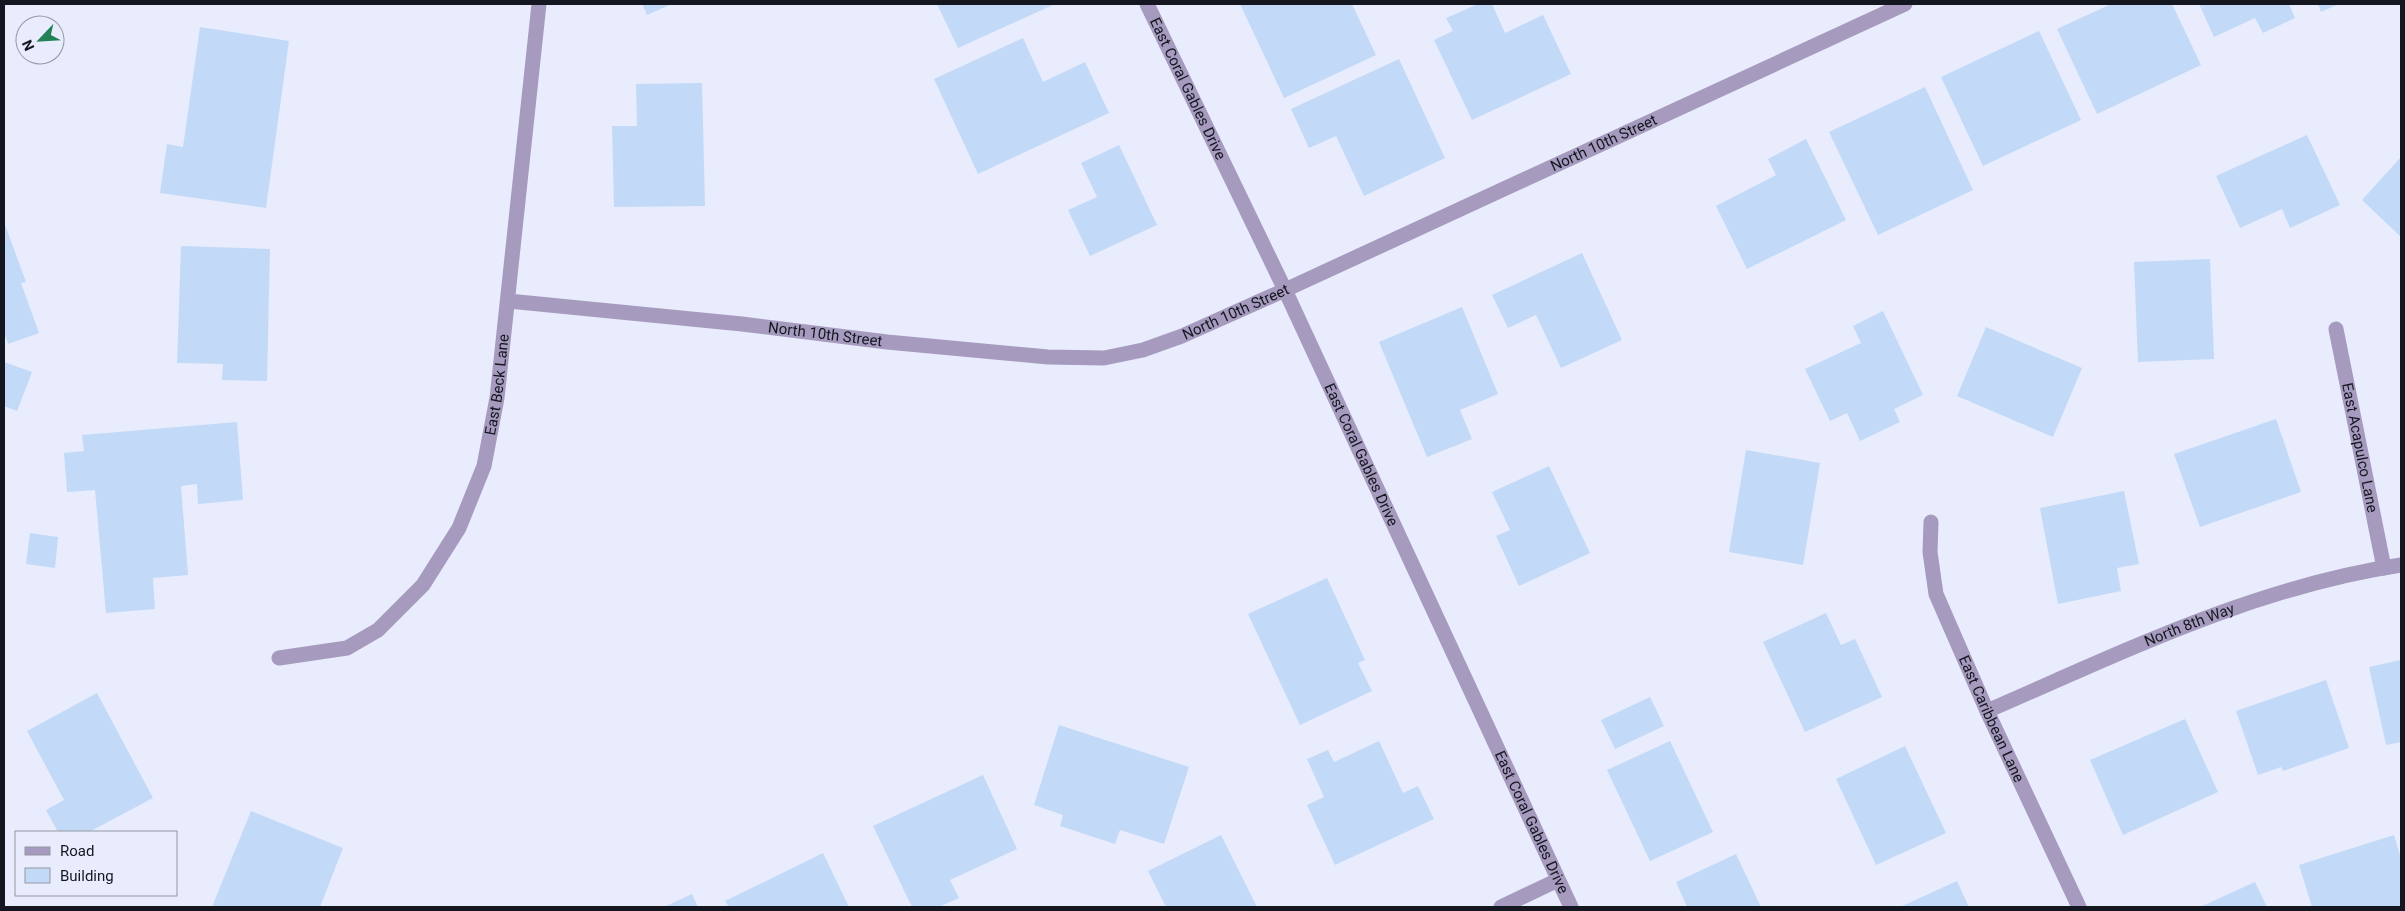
<svg xmlns="http://www.w3.org/2000/svg" width="2405" height="911" font-family="Roboto,sans-serif">
	<style>
		.building { fill: #c2daf7 }
		.lines { fill: none; stroke-linecap: round; stroke-linejoin: round }
		.street { stroke: #a69abe; stroke-width: 15 }
		.labels { text-anchor: middle; dominant-baseline: central; stroke-width: 4.5; stroke-linejoin: round; paint-order: stroke }
		.street-label { font-size: 15px; fill: #151720; stroke: #e8ecfc }
	</style>
	<rect width="100%" height="100%" fill="#e8ecfc"/>
	<!-- building -->
	<path class="building" d="M642,4H672L647,15Z
		M937,4H1055L958,48Z
		M1240,4H1352L1376,55L1284,98Z
		M1478,4H1492L1505,33L1543,15L1571,74L1472,120L1434,40L1453,31L1446,18Z
		M2111,4H2172L2201,65L2097,114L2057,29Z
		M2199,4H2289L2295,18L2263,33L2255,18L2214,37Z
		M2318,4H2339L2321,12Z
		M200,27L289,41L266,208L160,193L167,144L183,147Z
		M2039,31L2081,120L1983,166L1941,77Z
		M1023,38L1043,82L1085,62L1109,113L978,174L934,79Z
		M1399,59L1445,158L1364,196L1336,136L1309,148L1291,109Z
		M702,83L705,206L614,207L612,126H637L636,84Z
		M1925,87L1973,190L1878,235L1829,132Z
		M2307,135L2340,205L2290,228L2282,209L2240,228L2216,176Z
		M1806,139L1846,220L1747,269L1716,206L1776,175L1768,159Z
		M1119,145L1157,225L1090,256L1068,210L1097,197L1081,163Z
		M2401,157V237L2362,200Z
		M4,222L26,282L21,283L39,333L8,344L4,332Z
		M181,246L270,249L267,381L222,380L223,364L177,363Z
		M1582,253L1622,340L1561,368L1536,315L1508,328L1492,295Z
		M2210,259L2214,359L2138,362L2134,262Z
		M1462,307L1498,394L1460,410L1472,439L1427,457L1379,342Z
		M1883,311L1923,395L1894,409L1900,422L1860,441L1847,413L1830,421L1805,369L1861,343L1853,326Z
		M1986,327L2082,368L2053,437L1957,396Z
		M4,362L32,372L17,411L4,406Z
		M2276,419L2301,492L2200,527L2174,454Z
		M237,422L243,500L198,504L197,484L181,486L188,575L153,578L155,609L106,613L95,490L67,492L64,453L84,451L82,435Z
		M1746,450L1820,463L1803,565L1729,552Z
		M1549,466L1590,553L1519,586L1496,536L1510,530L1492,492Z
		M2124,491L2139,564L2117,568L2121,591L2058,604L2040,508Z
		M30,533L58,537L55,568L26,564Z
		M1327,578L1365,660L1358,663L1372,691L1300,725L1248,614Z
		M1826,613L1841,645L1855,639L1882,697L1805,732L1763,642Z
		M2401,660V742L2386,745L2369,667Z
		M2326,680L2349,748L2283,771L2281,767L2258,775L2236,711Z
		M97,693L153,798L89,832H58L46,810L64,800L27,731Z
		M1650,697L1664,726L1615,749L1601,720Z
		M2185,719L2218,792L2123,835L2090,760Z
		M1059,725L1189,767L1164,844L1120,830L1115,844L1060,826L1063,815L1034,805Z
		M1379,741L1403,793L1418,786L1434,819L1335,865L1307,805L1324,797L1307,759L1328,750L1334,762Z
		M1670,741L1713,832L1650,861L1607,770Z
		M1905,746L1946,833L1876,865L1836,779Z
		M983,775L1017,849L950,880L959,898L939,907H912L873,826Z
		M251,811L343,848L320,907H212Z
		M1221,835L1257,907H1166L1148,871Z
		M2394,835L2401,859V907H2312L2299,865Z
		M823,853L849,907H729L725,901Z
		M1736,854L1761,907H1687L1676,882Z
		M1957,881L1969,907H1900Z
		M2255,882L2267,907H2200Z
		M692,894L698,907H664Z"/>
	<g class="lines">
		<!-- street -->
		<g class="street">
			<path id="s1" d="M1147,4L1285,290L1571,907"/>
			<path id="s2" d="M508,301L742,324L887,342L1048,357L1104,358L1143,350L1182,336L1285,290L1905,4"/>
			<path id="s3" d="M2336,329L2384,568"/>
			<path id="s4" d="M1931,522L1930,552L1936,594L1987,711L2079,907"/>
			<path id="s5" d="M279,658L347,648L378,630L423,585L459,528L484,466L497,398L539,4"/>
			<path id="s6" d="M1987,711C2121,653 2254,587 2401,565"/>
			<path d="M1501,907L1558,880"/>
		</g>
	</g>
	<g class="labels">
		<!-- street labels -->
		<g class="street-label">
			<text stroke="none"><textPath href="#s1" startOffset="94">East Coral Gables Drive</textPath></text>
			<text stroke="none"><textPath href="#s2" startOffset="1144">North 10th Street</textPath></text>
			<text stroke="none"><textPath href="#s2" startOffset="739">North 10th Street</textPath></text>
			<text stroke="none"><textPath href="#s2" startOffset="319">North 10th Street</textPath></text>
			<text stroke="none"><textPath href="#s5" startOffset="385">East Beck Lane</textPath></text>
			<text stroke="none"><textPath href="#s3" startOffset="121">East Acapulco Lane</textPath></text>
			<text stroke="none"><textPath href="#s1" startOffset="499">East Coral Gables Drive</textPath></text>
			<text stroke="none"><textPath href="#s6" startOffset="220">North 8th Way</textPath></text>
			<text stroke="none"><textPath href="#s4" startOffset="209">East Caribbean Lane</textPath></text>
			<text stroke="none"><textPath href="#s1" startOffset="904">East Coral Gables Drive</textPath></text>
		</g>
	</g>
	<!-- border -->
	<rect width="2405" height="911" fill="none" stroke="#151720" stroke-width="10"/>
	<!-- legend -->
	<rect x="15" y="831" width="162" height="65" fill="#e8ecfc" stroke="#9497a4"/>
	<rect x="25" y="847" width="25" height="8" fill="#a69abe" stroke="#9497a4"/>
	<text x="60" y="856" font-size="15" fill="#151720">Road</text>
	<rect x="25" y="868" width="25" height="15" fill="#c2daf7" stroke="#9497a4"/>
	<text x="60" y="881" font-size="15" fill="#151720">Building</text>
	<!-- north arrow -->
	<g transform="translate(40 40) rotate(245)"><circle r="24" fill="#e8ecfc" stroke="#9497a4"/>
	<path d="M0-4L9 19L0 12L-9 19Z" fill="#238157"/>
	<text y="-8" font-size="14" font-weight="bold" text-anchor="middle" fill="#151720">N</text>
	</g>
</svg>
